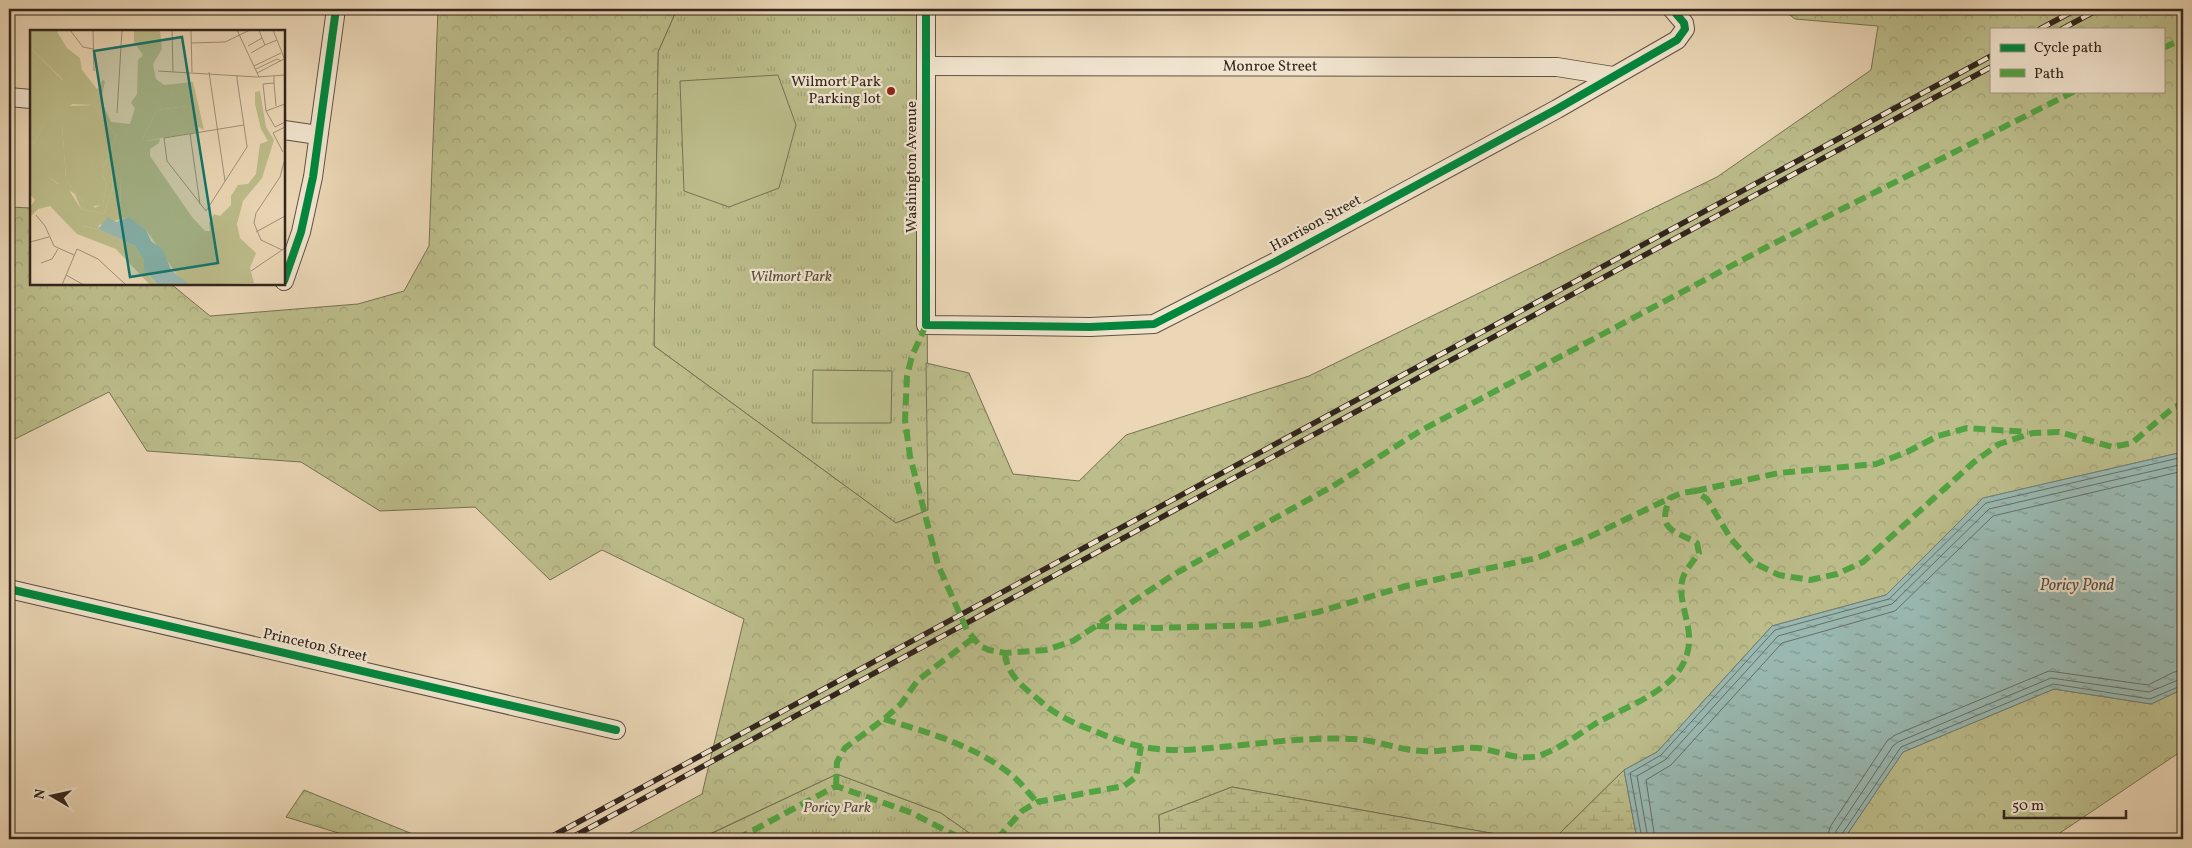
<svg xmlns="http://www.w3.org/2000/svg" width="2192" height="848" font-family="Vollkorn,serif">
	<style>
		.grass { fill: url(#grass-tufts); stroke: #777154 }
		.forest { fill: url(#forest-crowns); stroke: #777154; fill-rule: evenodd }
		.wetland { fill: url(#wetland-marsh); stroke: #777154 }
		.garden { fill: #bcbd8b; stroke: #777154 }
		.water { fill: url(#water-ripples); stroke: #707e76 }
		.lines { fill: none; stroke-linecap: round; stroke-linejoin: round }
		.shore { stroke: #666f68; stroke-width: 1 }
		.street-casing { stroke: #605243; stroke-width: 20 }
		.street { stroke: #f2e5d0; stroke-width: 18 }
		.rail-casing { stroke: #32251d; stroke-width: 5.5 }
		.rail { stroke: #f2e5d0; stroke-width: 4; stroke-dasharray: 11; stroke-linecap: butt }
		.quiet { stroke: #52a341; stroke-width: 6; stroke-dasharray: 12 6; stroke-linecap: butt }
		.cycleway-casing { stroke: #f2e5d0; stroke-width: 11 }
		.cycleway { stroke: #00873e; stroke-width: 8 }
		.poi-dot { fill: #8f2418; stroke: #f2e5d0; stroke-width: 2 }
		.labels { text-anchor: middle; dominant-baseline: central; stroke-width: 4.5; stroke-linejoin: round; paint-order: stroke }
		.street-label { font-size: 15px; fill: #32251d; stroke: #f2e5d0 }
		.poi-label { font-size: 15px; fill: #32251d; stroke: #f2e5d0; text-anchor: end }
		.park-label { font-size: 15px; font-style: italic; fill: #544b38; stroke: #f2e5d0 }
		.water-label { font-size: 16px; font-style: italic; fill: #4c4a42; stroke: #f2e5d0 }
		.inset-road { fill: none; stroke: #a19079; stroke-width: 1 }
		.view { fill: #0f766e; fill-opacity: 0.15; stroke: #0f766e; stroke-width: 2.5 }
		.inset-edge { fill: none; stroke: #32251d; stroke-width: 2.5 }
	</style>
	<defs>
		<pattern id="grass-tufts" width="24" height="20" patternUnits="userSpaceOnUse" patternTransform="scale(1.25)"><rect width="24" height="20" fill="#bcbd8b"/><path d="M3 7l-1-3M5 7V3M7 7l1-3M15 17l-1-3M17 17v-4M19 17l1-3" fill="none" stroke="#a2a278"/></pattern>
		<pattern id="forest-crowns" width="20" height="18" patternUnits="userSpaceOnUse" patternTransform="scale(1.25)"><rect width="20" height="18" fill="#bcbd8b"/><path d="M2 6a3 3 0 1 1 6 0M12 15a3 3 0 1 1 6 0" fill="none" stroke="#a2a278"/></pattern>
		<pattern id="wetland-marsh" width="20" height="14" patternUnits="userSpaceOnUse" patternTransform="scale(1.25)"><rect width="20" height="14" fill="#bcbd8b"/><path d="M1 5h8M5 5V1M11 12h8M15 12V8" fill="none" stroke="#a2a278"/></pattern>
		<pattern id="water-ripples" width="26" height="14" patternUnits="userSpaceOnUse" patternTransform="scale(1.25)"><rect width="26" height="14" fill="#99b9b2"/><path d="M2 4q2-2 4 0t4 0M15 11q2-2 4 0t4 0" fill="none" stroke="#7d9690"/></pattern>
	</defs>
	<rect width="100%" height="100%" fill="#ebd7b6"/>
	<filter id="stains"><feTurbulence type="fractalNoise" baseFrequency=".004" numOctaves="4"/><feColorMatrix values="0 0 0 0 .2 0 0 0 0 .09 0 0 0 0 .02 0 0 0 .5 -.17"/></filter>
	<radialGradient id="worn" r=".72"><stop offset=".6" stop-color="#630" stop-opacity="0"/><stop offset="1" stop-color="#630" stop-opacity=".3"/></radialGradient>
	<!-- grass -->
	<path class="grass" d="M677,9H926L928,510L896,523L654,346L658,52Z
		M837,774L941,813L978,839H700Z"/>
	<!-- forest -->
	<path class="forest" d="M438,9H677L658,52L654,346L896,523L928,510L926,363L969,373L1013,474L1079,481L1126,435L1309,376L1717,177L1871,70L1878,26L1795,19L1782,9H2183V452L1984,498L1886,595L1772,626L1657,752L1624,770L1554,839H1524L1232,787L1159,815L1160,839H978L941,813L837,774L699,839H619L702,794L744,619L602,550L550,580L475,507L380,511L301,462L147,451L109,392L9,442V207L31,208V284H171L210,316L358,304L404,291L429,246ZM1991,29H2163V91H1991Z
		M2054,689L2151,704L2183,689V750L2051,839H1844L1903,752Z
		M304,790L425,839H347L345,835L286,817Z"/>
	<!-- wetland -->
	<path class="wetland" d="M1624,770L1637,839H1554Z
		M1232,787L1524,839H1160L1159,815Z"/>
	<!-- garden -->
	<path class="garden" d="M778,75L796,125L779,188L729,207L684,191L680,81Z
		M813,370L892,371L891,423H812Z"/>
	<!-- water -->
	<path class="water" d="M2183,452V689L2151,704L2054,689L1903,752L1844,839H1637L1624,770L1657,752L1772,626L1886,595L1983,498Z"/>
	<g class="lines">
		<!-- shore -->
		<path class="shore" d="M1642,839L1630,773L1661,755L1775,630L1889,599L1986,503L2183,457
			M1648,839L1637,776L1665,760L1778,636L1892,604L1989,509L2183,464
			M1655,839L1646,780L1671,765L1782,643L1895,611L1993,516L2183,471
			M1827,839L1830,827L1887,741L1895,735L2049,671L2148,685L2174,672L2183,671
			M1834,839L1836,831L1893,746L1898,742L2051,678L2149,692L2183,678
			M1841,839L1842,834L1901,747L2053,684L2150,699L2183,685"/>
		<defs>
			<g id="street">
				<path d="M926,9V325L1090,327L1154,324L1275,262L1557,109L1677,40L1685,29L1684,23L1672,9"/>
				<path id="s1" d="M926,66L1557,67L1613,76"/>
				<path d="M9,97L31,99"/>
				<path d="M284,130L318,135"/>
				<path d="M284,281L301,232L313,177L336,9"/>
				<path d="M9,589L616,730"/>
			</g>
		</defs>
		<!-- street casing -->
		<use href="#street" class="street-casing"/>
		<!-- street -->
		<use href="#street" class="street"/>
		<defs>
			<path id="rail" d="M2040,29L2077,9
				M2062,29L2099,9
				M547,839L1991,56
				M569,839L1991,67"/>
		</defs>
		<!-- rail casing -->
		<use href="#rail" class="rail-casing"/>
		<!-- rail -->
		<use href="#rail" class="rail"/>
		<!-- quiet -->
		<path class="quiet" d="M2163,48L2183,39
			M926,325L912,356L907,376L905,420L910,456L938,565L967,630L980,646L989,650L1005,653L1046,650L1073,641L1173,575L1333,486L1420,431L1765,248L2075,91
			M1695,491L1779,473L1876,464L1907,452L1938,436L1967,428L2028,432
			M1097,626L1156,628L1258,625L1318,612L1406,586L1537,558L1587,538L1670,498
			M1005,653C1006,674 1023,687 1039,700C1054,714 1073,723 1092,730C1113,739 1135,747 1158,749C1183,752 1207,748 1232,746C1272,742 1313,737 1354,739C1377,740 1398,750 1422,751C1440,753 1459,746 1478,748C1501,751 1523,764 1546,753C1563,746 1579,734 1595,724C1627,705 1686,689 1689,643C1691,621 1675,595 1684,575C1688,567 1694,560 1699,553L1697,543C1674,530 1656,531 1670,498L1682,493L1695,491L1707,499L1731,539L1752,562L1779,575L1810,580L1837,574L1863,562L1974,462L1999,444L2033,433L2059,432L2113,447L2132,443L2174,407L2183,404
			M884,719C929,733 977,746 1014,777C1022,784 1029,794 1037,802
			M836,786L837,762L845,748L884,719L901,704L918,680L972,639
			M737,839L836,786L912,813L962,839
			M997,839L1022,811L1037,802L1124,786L1136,777L1141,746"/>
		<defs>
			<path id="cycleway" d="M926,9V325L1090,327L1154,324L1275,262L1557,109L1677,40L1685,29L1684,23L1672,9
				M284,281L301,232L313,177L336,9
				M9,589L616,730"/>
		</defs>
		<!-- cycleway casing -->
		<use href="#cycleway" class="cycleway-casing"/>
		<!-- cycleway -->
		<use href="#cycleway" class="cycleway"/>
	</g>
	<!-- markers -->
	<circle class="poi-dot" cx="891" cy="91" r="5"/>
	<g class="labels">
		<!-- street labels -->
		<g class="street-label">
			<text stroke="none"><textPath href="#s1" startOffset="344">Monroe Street</textPath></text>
			<text transform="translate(912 167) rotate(-90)">Washington Avenue</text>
			<text transform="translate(1316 224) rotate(-29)">Harrison Street</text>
			<text transform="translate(315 646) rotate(13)">Princeton Street</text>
		</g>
		<!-- poi labels -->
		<g class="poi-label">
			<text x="881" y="82">Wilmort Park<tspan x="881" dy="17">Parking lot</tspan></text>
		</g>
		<!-- park labels -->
		<g class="park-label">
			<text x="791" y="277">Wilmort Park</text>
			<text x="837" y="808">Poricy Park</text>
		</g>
		<!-- water labels -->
		<g class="water-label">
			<text x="2077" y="586">Poricy Pond</text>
		</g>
	</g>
	<!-- overview -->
	<g transform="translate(30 30)">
		<rect width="255" height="255" fill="#ebd7b6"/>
		<path d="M0,17L33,51L28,53L40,76L64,75L86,106L72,141L76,155L73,175L62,176L63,127L59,174L51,170L36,149L32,94L13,96L4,113L0,112ZM157,76L163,77L169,102L114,111L113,108L127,80Z" fill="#bcbd8b"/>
		<path d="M0,0H26L37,18L50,28L52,40L67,59L71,56L72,50L75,51L71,70L81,92L100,94L105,78L101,73L107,64L108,30L113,25L104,12V0H130L132,19L123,34L126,49L134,55L163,52L174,100L168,97L163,78L157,76L127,80L113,108L115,111L130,109L129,113L120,119V126L162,187L175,201H180L179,193L184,184L190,186L201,175V166L208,155L218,154L226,144L230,114L238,111L231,99L225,74V62L230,61L236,97L244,110L232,148L213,171L207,194L210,208L226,223L220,238L224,253L160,255L150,249L116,200L90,181L91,147L81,141L83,157L74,184L51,179L45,164L18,147L53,196L68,199L105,216L114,230L118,245L128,255H120L86,219L47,204L20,176L8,179L0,187V177L5,170L0,164V112L4,113L13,96L12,86L22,83L32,94L36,149L51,170L58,173L63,126L67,125L64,178L73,174L76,155L72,141L86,106L64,75L42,74L40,76L27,53L33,50L0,17Z" fill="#bcbd8b"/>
		<path d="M87,140L91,147L90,181L99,187L69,195L68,199L53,196L37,186L3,146L18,147L28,154L34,152L51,179L74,184L83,157L81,141Z" fill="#bcbd8b"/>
		<path d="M143 85a7 7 0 1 1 14 0a7 7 0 1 1-14 0Z" fill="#bcbd8b"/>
		<path d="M78,187L86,192L99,187L116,200L121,211L133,220L141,240L160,255H128L114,240V230L105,216L68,199Z" fill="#99b9b2"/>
		<path class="inset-road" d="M40,0L53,17L63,19M63,0L64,41M142,0L143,42M161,0L162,42M207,0L229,47M243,0L255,30M232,8L235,15L247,10M161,13L195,12L220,0M218,16L232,8L229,0M221,23L235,15M224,36L251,23M226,39L247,29L251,31M128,41L227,47L255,45M179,42L195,151M227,43L254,29M207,45V49L217,116V117L176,181L137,131L134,108L214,95M244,53L246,76M255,74L236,81L245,97L255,92M236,81L233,54L244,53V46M87,83L92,0M160,104L170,174M253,122L243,103L255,97M6,185L15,196L24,216L44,225M226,202L255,186M0,212L19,207M252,220L231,210L224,193L226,183L250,147L254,132M11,233L22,229L28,219M221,241L255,218M36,245L54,255M32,255L47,219L68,229L96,255"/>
		<path class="view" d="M152,7L188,233L100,247L64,21Z"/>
		<rect width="255" height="255" class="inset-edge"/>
	</g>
	<!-- margin -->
	<rect width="2192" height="848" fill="none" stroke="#ebd7b6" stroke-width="30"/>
	<rect x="10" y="10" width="2172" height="828" fill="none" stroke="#32251d" stroke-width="2.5"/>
	<rect x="15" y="15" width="2162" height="818" fill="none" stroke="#32251d"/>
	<!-- legend -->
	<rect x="1990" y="28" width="175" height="65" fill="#f2e5d0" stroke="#a59888"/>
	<rect x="2000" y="44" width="25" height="8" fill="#00873e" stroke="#a59888"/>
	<text x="2034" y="52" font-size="15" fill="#32251d">Cycle path</text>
	<rect x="2000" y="69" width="25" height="8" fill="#52a341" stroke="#a59888"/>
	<text x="2034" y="78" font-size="15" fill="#32251d">Path</text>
	<!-- north arrow -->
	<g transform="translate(52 796) rotate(279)" stroke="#f2e5d0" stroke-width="4" paint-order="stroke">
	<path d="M0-4L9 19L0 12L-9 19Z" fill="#32251d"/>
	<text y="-8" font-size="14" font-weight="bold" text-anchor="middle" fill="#32251d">N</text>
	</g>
	<!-- scale -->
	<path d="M2004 810v8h122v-8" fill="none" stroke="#32251d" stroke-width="2.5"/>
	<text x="2012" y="810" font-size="15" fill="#32251d" stroke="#f2e5d0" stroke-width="4" paint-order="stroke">50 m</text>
	<rect width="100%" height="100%" filter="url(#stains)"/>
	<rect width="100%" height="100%" fill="url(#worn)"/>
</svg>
